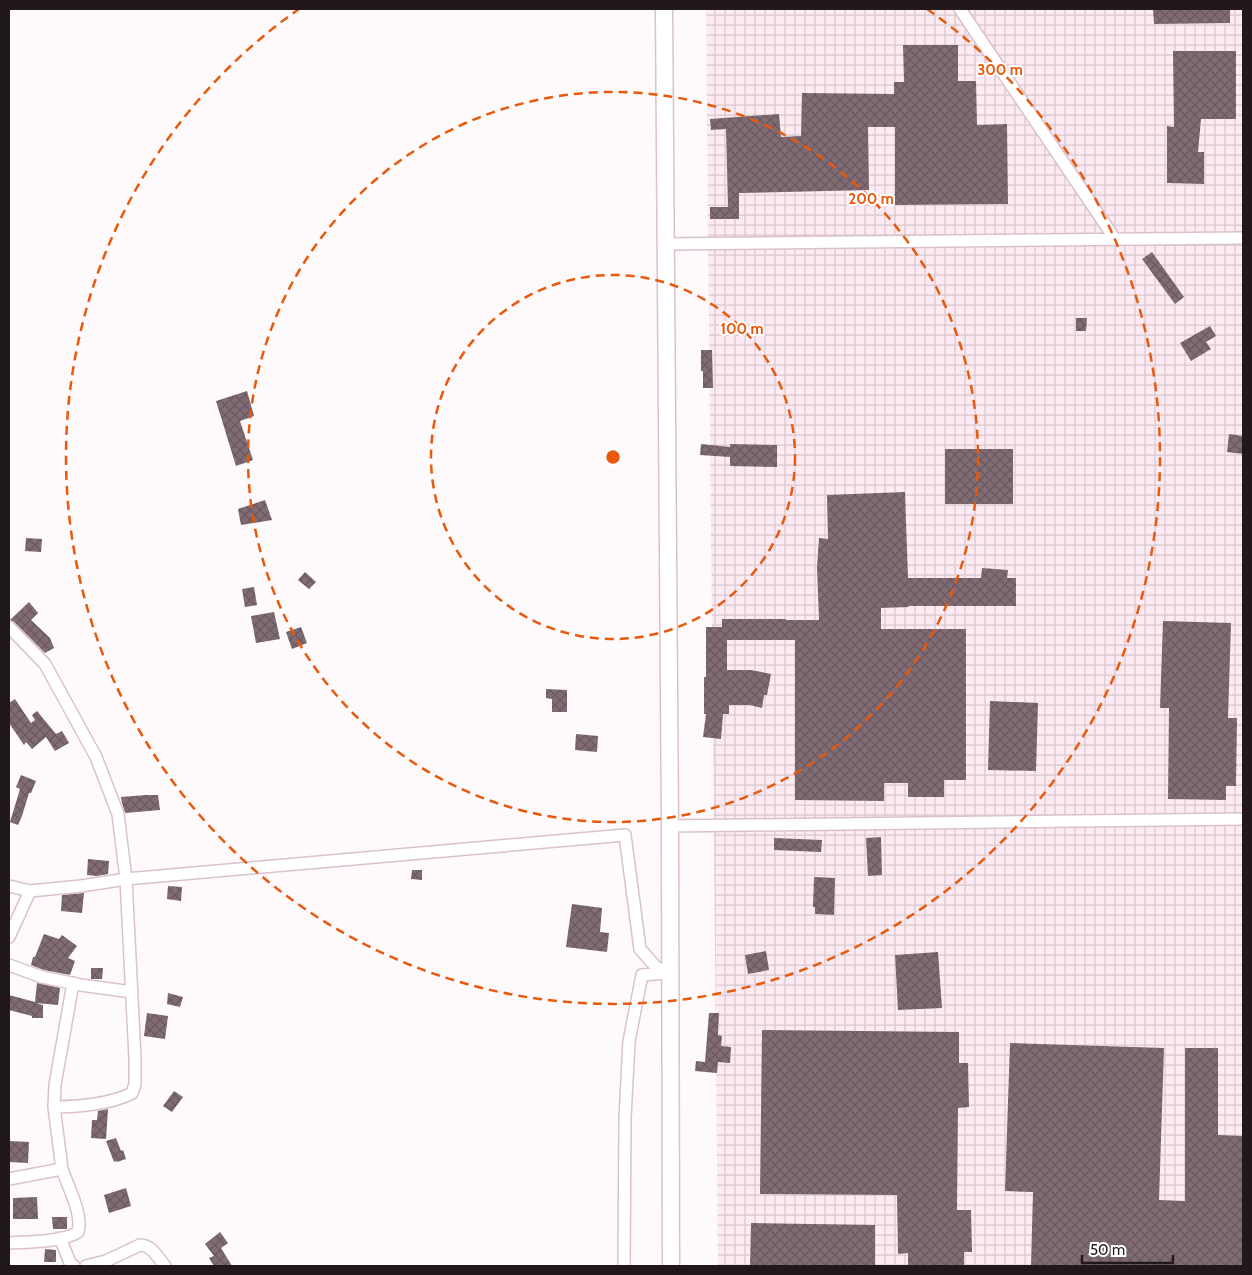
<svg xmlns="http://www.w3.org/2000/svg" width="1252" height="1275" font-family="Cabin,sans-serif">
	<style>
		.industrial { fill: url(#industrial-grid) }
		.building { fill: url(#building-cross-hatch) }
		.lines { fill: none; stroke-linecap: round; stroke-linejoin: round }
		.street-casing { stroke: #dac2cc; stroke-width: 14 }
		.secondary-casing { stroke: #dac2cc; stroke-width: 19 }
		.street { stroke: #fff; stroke-width: 11 }
		.secondary { stroke: #fff; stroke-width: 16 }
		.ring { fill: none; stroke: #e8590c; stroke-width: 2.5; stroke-dasharray: 9 6 }
		.centre { fill: #e8590c; stroke: #fff; stroke-width: 2.5 }
		.ring-label { font-size: 15px; text-anchor: middle; font-weight: bold; fill: #e8590c; stroke: #fff; stroke-width: 4; stroke-linejoin: round; paint-order: stroke }
	</style>
	<defs>
		<pattern id="industrial-grid" width="8" height="8" patternUnits="userSpaceOnUse" patternTransform="scale(1.25)"><rect width="8" height="8" fill="#feeaf2"/><path d="M0 4h8M4 0v8" fill="none" stroke="#d9c8cf"/></pattern>
		<pattern id="building-cross-hatch" width="8" height="8" patternUnits="userSpaceOnUse" patternTransform="scale(1.25)"><rect width="8" height="8" fill="#816c75"/><path d="M0 0l8 8M0 8l8-8" fill="none" stroke="#69585f"/></pattern>
	</defs>
	<rect width="100%" height="100%" fill="#fef9fb"/>
	<!-- industrial -->
	<path class="industrial" d="M706,9H1243V1266H718Z"/>
	<!-- building -->
	<path class="building" d="M1153,9H1230V23L1154,24Z
		M903,45H958V81H976L977,125L1007,124L1008,204L895,205V127H868L869,190L739,193V219H710V207H728L726,129L711,130L710,119L779,114L781,137L801,136L802,93L894,94V82H904Z
		M1173,51H1236V119H1201L1198,152H1204V184L1167,183V126L1174,127Z
		M1152,252L1184,297L1175,304L1142,259Z
		M1076,318H1087L1086,331H1076Z
		M1210,326L1216,336L1206,342L1211,349L1191,361L1180,343Z
		M701,350H712L713,388H703V371H701Z
		M247,391L254,416L240,421L253,460L236,466L216,401Z
		M1229,434L1243,436V454L1227,452Z
		M701,444L730,447V444L777,445V467L730,466V457L700,455Z
		M945,449H1013V504H945Z
		M905,492L908,578H981L982,568L1008,570L1007,578H1016V606H908L909,607L881,608V629H966V780H944V797H908V783H884V801L795,800V640H727V670H751L771,674L767,695H764L762,708L750,705H729V714H723L721,739L703,737L706,714H704V677H706V627H722V619H786V620H819L817,567L819,538L828,539L827,495Z
		M265,500L272,520L241,525L238,509Z
		M26,538L42,539L41,552L25,551Z
		M305,572L316,582L309,589L298,580Z
		M254,587L257,605L245,607L242,589Z
		M29,602L38,613L31,620L50,638L54,648L45,653L14,622L10,620Z
		M274,612L280,639L256,643L251,616Z
		M1163,621L1231,623L1228,718H1237L1236,786H1226V800L1168,799L1169,708H1160Z
		M301,627L307,643L292,649L286,632Z
		M546,689L567,690V712H552V699L546,698Z
		M15,699L31,723L35,720L32,715L37,711L56,734L62,731L69,743L55,751L46,737L32,749L26,742L24,745L9,723V703Z
		M990,701L1038,703L1036,771L988,770Z
		M576,734L598,736L597,752L575,750Z
		M21,775L36,781L31,793H29L22,816L18,825L10,822L20,789L16,787Z
		M146,795H158L160,810L125,813L122,803L121,797Z
		M881,837L882,875L868,876L866,838Z
		M774,838L822,840L821,852L774,850Z
		M88,859L109,861L108,874L97,876L87,875Z
		M412,870H422V880L411,879Z
		M814,877L835,878L834,915L815,914V907H813Z
		M168,886L182,887L181,901L167,899Z
		M84,893L82,913L61,911L62,895Z
		M572,904L602,908L600,932L609,933L607,952L566,947Z
		M44,934L59,939L62,935L77,946L68,958L75,961L70,975L44,970L31,965L33,957H35Z
		M766,951L769,970L748,974L745,955Z
		M938,952L942,1008L898,1010L895,955Z
		M91,968H103L102,979H91Z
		M37,983L60,988L58,1005L36,1003L43,1005V1018H32V1016L9,1010V995L35,1002Z
		M168,993L183,997L180,1007L167,1004Z
		M147,1013L168,1016L165,1039L144,1036Z
		M709,1013H719L718,1035L722,1036L721,1046L731,1047L730,1063L718,1062L717,1073L695,1071L696,1061L705,1062Z
		M762,1030L959,1032V1063H968L969,1107L958,1108L957,1210H971L972,1252H964V1266H908V1253L898,1254L897,1195L760,1194Z
		M1010,1043L1164,1048L1159,1200L1185,1201V1048H1218V1135L1243,1136V1266H1031L1033,1192L1005,1191Z
		M174,1091L183,1097L172,1112L163,1106Z
		M108,1109L106,1139L91,1138L92,1120H97L98,1111Z
		M116,1138L121,1151L123,1150L126,1159L117,1162L116,1161L114,1162L106,1141Z
		M9,1141L29,1142L28,1163L9,1162Z
		M126,1188L131,1206L109,1213L104,1195Z
		M37,1197L38,1219H13V1198Z
		M52,1217H67V1229H53Z
		M751,1223L875,1225V1266H750Z
		M220,1232L228,1243L221,1248L232,1266H214L209,1258L214,1256L205,1244Z
		M45,1249L56,1250V1262H44Z"/>
	<g class="lines">
		<defs>
			<path id="street" d="M960,9L1115,239
				M665,244L1243,238
				M9,627L45,664L96,757L118,814L126,879L135,1058V1084L132,1093C112,1104 77,1107 54,1107L62,1169L9,1179
				M670,826L1243,819
				M9,886L30,891L81,886L126,879L625,835L640,949L656,967L670,973
				M9,937L30,891
				M9,965L42,977L81,985L132,992
				M54,1107L55,1085L73,983
				M60,1238L71,1265L74,1266
				M9,1243C27,1242 63,1242 78,1232C83,1214 68,1187 62,1169
				M86,1266L106,1261L140,1245C152,1245 158,1258 165,1266
				M624,1266L625,1118L629,1041L642,975L667,973"/>
			<path id="secondary" d="M664,9L670,826L671,1266"/>
		</defs>
		<!-- street casing -->
		<use href="#street" class="street-casing"/>
		<!-- secondary casing -->
		<use href="#secondary" class="secondary-casing"/>
		<!-- street -->
		<use href="#street" class="street"/>
		<!-- secondary -->
		<use href="#secondary" class="secondary"/>
	</g>
	<!-- distance rings -->
	<g class="ring">
		<circle cx="613" cy="457" r="182"/>
		<circle cx="613" cy="457" r="365"/>
		<path d="M927 9A547 547 0 1 1 299 9"/>
	</g>
	<circle cx="613" cy="457" r="8" class="centre"/>
	<g class="ring-label">
		<text x="1000" y="75">300 m</text>
		<text x="871" y="204">200 m</text>
		<text x="742" y="334">100 m</text>
	</g>
	<!-- border -->
	<rect width="1252" height="1275" fill="none" stroke="#21181c" stroke-width="20"/>
	<!-- scale -->
	<path d="M1082 1255v8h91v-8" fill="none" stroke="#21181c" stroke-width="2.5"/>
	<text x="1090" y="1255" font-size="15" fill="#21181c" stroke="#ffffff" stroke-width="4" paint-order="stroke">50 m</text>
</svg>
